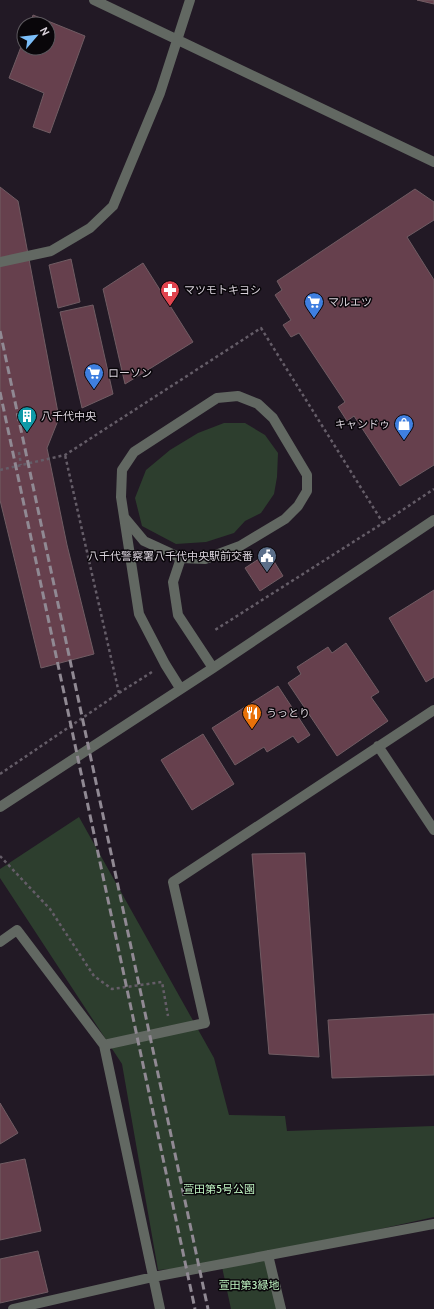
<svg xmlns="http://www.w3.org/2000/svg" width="434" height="1309" font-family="Cabin,'Noto Sans JP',sans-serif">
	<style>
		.green { fill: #2d3e2e }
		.building { fill: #66404d; stroke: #705c63 }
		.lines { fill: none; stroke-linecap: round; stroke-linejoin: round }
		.path { stroke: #655d68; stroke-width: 2.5; stroke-dasharray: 3 3; stroke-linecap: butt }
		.minor { stroke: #626862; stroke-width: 10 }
		.rail { stroke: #908993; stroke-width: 3; stroke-dasharray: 8 4; stroke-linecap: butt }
		.labels { text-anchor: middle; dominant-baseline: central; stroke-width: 3; stroke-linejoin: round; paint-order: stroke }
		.poi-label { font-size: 11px; fill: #d9d2db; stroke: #09060a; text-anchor: start }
		.park-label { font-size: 11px; fill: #bef2c0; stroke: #09060a }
	</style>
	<rect width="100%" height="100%" fill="#221925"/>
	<!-- green -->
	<path class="green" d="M224,423H245L265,435L278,453L277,477L274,494L261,513L245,521L234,533L206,542L176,544L142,526L135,498L146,470L170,450L198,433Z
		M79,817L214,1058L229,1115L285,1116L287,1131L434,1126V1217L219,1265L158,1270L122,1064L0,878V869Z
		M265,1260L277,1309H231L222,1267Z"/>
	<!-- building -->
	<path class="building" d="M417,0H434V4Z
		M33,15L85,36L50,133L33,127L44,93L9,78L24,39V48H48V24H30Z
		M0,187L18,201L59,418L47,448L67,545L94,654L41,668L0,500Z
		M415,189L434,202V220L407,237L434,280V465L400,486L354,416L347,421L338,407L345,402L299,333L291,337L283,325L291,320L275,295L282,290L277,281Z
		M71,259L80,302L58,308L49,265Z
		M143,263L193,342L125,384L103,289Z
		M93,305L113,394L82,408L60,312Z
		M265,555L268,561L272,558L283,576L260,591L245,568Z
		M434,590V677L426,682L389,618Z
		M346,643L379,692L371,697L388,721L337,756L288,683L301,674L297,667L328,647L332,653Z
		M278,686L310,735L298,743L293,736L267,752L264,747L235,765L212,728Z
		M203,734L234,784L192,810L161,760Z
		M305,853L319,1057L269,1054L252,854Z
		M434,1014V1075L332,1078L328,1020Z
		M0,1103L18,1133L0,1144Z
		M25,1159L41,1231L0,1240V1164Z
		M38,1251L48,1292L0,1303V1259Z"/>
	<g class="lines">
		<!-- path -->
		<path class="path" d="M19,452L21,465
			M0,470L65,455L261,328L383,523L215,630
			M383,523L434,489
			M119,693L152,672
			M0,774L119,693L65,455
			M0,856L50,909L94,976L112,989L162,982L168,1016"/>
		<!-- minor -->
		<path class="minor" d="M94,0L434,162
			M0,262L51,251L90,228L113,206L160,93L190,0
			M124,517L144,541L181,558
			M180,688L165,664L139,614L121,497L122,470L134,452L217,398L238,396L258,404L273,418L307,475V491L298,506L285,519L240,546L205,559L181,558L173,582L178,615L213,668
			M378,746L434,830
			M0,807L213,668L434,520
			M0,942L17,930L104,1045L160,1309
			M104,1045L205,1023L173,882L434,710
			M268,1255L281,1309
			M13,1309L153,1277L434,1224"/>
		<!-- rail -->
		<path class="rail" d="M0,331L208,1309
			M0,392L195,1309"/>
	</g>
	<!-- icons -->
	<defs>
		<symbol id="pharmacy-pin" viewBox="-11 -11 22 30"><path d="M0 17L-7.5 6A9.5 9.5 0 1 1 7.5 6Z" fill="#e0444e" stroke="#09060a"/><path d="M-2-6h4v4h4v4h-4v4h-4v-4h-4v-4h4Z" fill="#fff"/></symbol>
		<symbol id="supermarket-pin" viewBox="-11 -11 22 30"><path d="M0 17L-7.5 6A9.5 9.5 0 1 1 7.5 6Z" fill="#3f7fe0" stroke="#09060a"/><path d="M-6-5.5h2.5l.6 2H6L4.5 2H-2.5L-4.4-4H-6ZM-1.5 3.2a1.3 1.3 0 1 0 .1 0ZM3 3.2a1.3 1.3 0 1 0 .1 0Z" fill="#fff"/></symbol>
		<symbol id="building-pin" viewBox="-11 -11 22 30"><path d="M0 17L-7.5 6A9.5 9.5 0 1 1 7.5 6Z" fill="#0f9aa8" stroke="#09060a"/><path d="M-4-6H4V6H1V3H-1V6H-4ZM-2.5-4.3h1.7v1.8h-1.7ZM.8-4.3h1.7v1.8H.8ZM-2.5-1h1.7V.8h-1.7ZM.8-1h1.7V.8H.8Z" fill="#fff"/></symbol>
		<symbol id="shop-pin" viewBox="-11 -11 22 30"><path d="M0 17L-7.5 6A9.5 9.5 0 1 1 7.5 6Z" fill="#3f7fe0" stroke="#09060a"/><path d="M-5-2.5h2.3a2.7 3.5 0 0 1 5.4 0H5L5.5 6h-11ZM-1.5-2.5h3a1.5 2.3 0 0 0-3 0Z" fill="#fff"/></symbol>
		<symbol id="civic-pin" viewBox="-11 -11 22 30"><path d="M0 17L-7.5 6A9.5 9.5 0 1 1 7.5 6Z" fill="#5c6f8a" stroke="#09060a"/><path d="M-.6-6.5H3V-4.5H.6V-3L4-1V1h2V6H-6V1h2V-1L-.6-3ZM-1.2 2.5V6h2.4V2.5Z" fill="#fff"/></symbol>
		<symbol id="restaurant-pin" viewBox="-11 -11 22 30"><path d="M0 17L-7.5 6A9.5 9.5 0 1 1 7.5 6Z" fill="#e8710a" stroke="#09060a"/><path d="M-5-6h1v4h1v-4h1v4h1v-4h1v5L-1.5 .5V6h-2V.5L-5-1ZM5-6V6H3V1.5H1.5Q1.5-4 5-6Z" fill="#fff"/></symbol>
	</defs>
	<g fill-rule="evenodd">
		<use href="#pharmacy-pin" x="159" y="279" width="22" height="30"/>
		<use href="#supermarket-pin" x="303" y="291" width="22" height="30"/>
		<use href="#supermarket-pin" x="83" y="362" width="22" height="30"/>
		<use href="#building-pin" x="16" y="405" width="22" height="30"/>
		<use href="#shop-pin" x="393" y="413" width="22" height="30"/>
		<use href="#civic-pin" x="256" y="545" width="22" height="30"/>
		<use href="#restaurant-pin" x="241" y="702" width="22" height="30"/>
	</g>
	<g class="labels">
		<!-- poi labels -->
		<g class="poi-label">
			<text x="184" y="290">マツモトキヨシ</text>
			<text x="328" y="302">マルエツ</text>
			<text x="108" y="373">ローソン</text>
			<text x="41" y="416">八千代中央</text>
			<text x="390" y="424" text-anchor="end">キャンドゥ</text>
			<text x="253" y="556" text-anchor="end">八千代警察署八千代中央駅前交番</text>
			<text x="266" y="713">うっとり</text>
		</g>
		<!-- park labels -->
		<g class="park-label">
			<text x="219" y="1189">萱田第5号公園</text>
			<text x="249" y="1285">萱田第3緑地</text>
		</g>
	</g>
	<!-- north arrow -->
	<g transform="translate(36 36) rotate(62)"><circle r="19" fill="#09060a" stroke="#5c585e"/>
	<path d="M0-3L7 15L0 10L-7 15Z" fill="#7bbef9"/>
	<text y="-6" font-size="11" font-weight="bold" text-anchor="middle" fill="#d9d2db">N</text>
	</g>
</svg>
